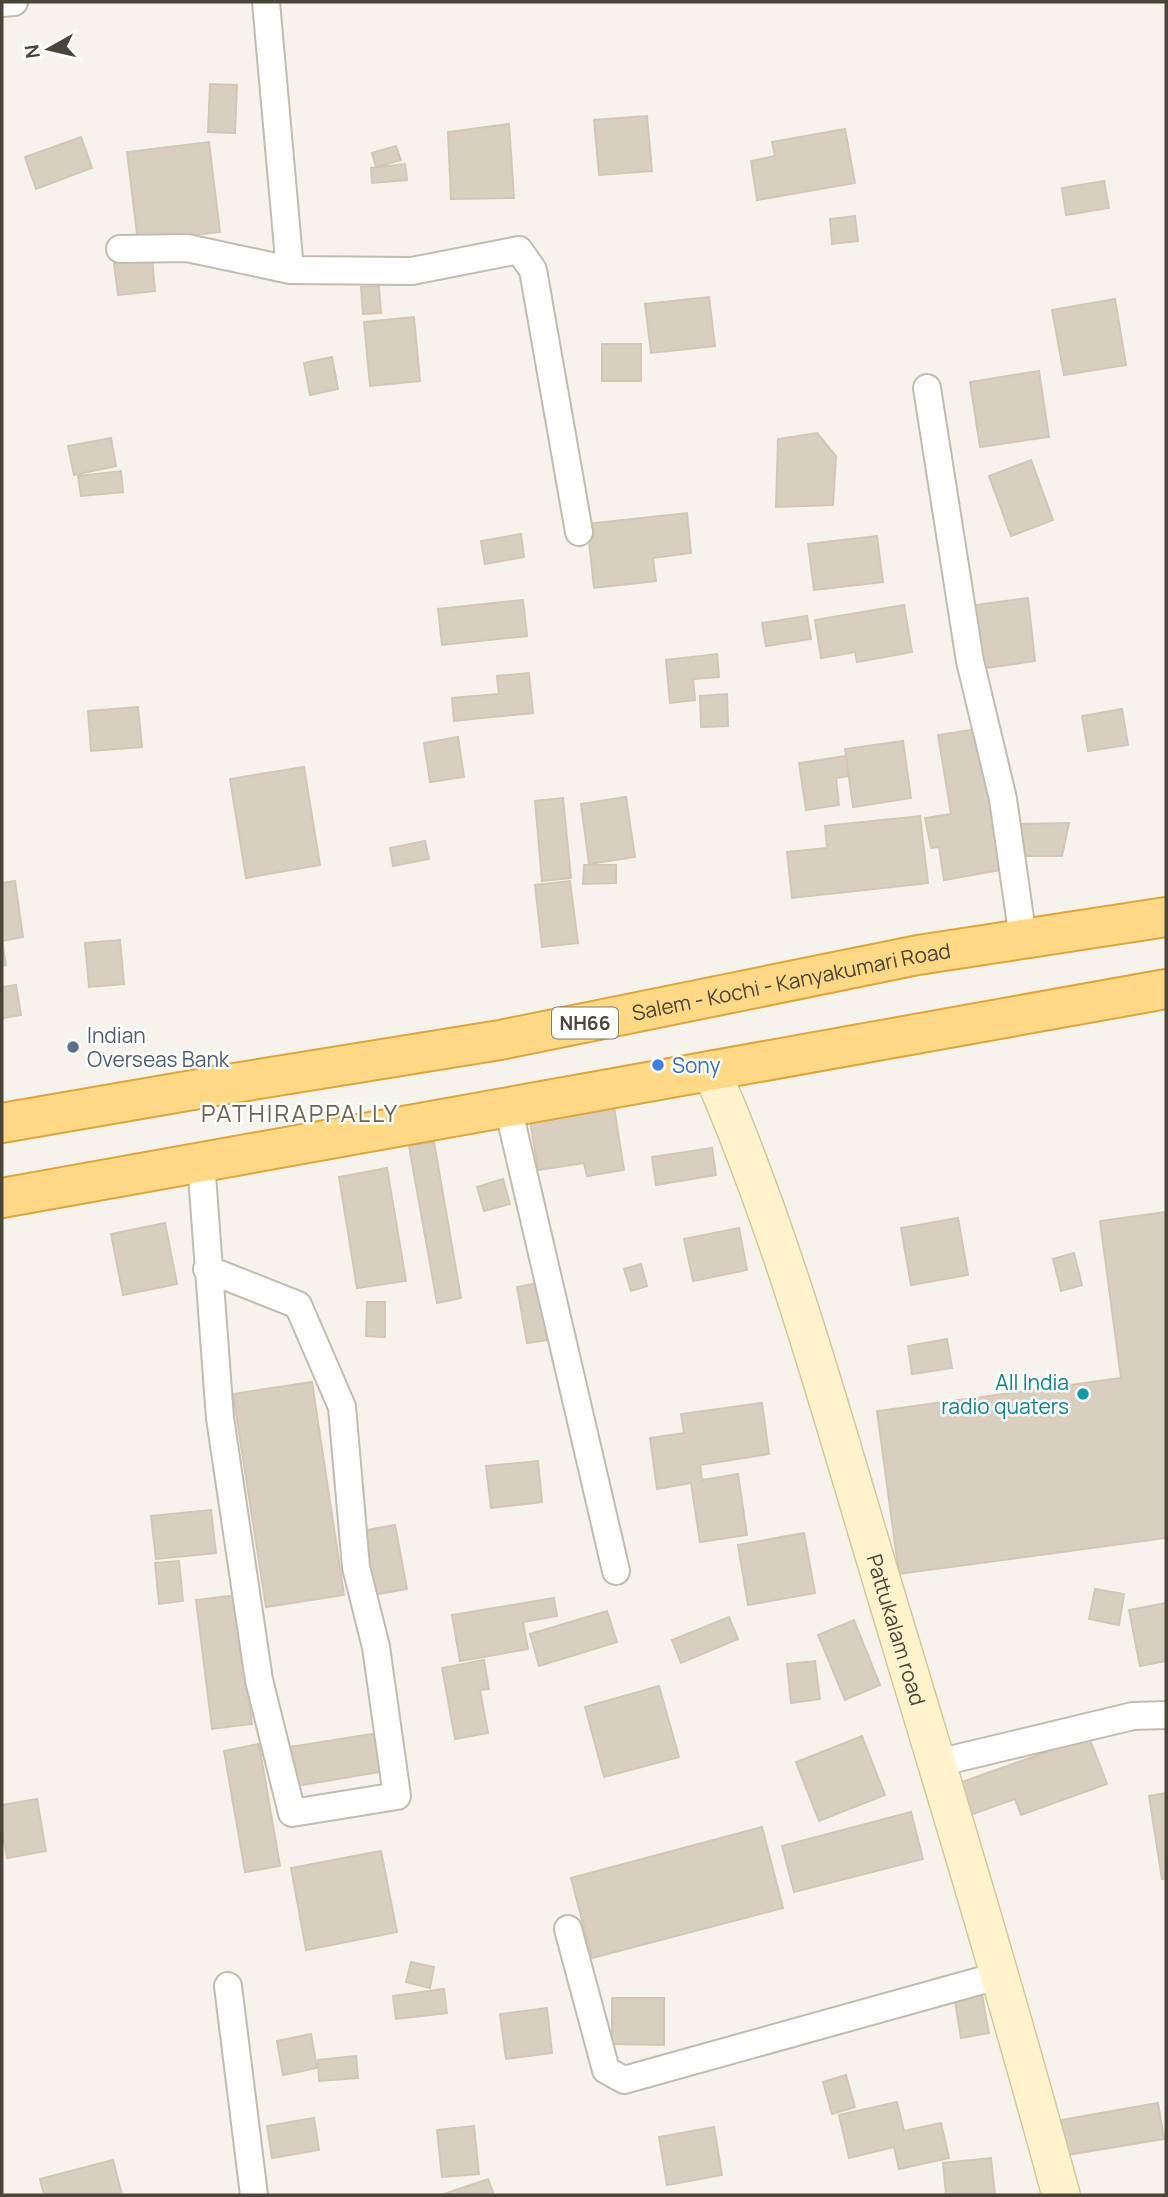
<svg xmlns="http://www.w3.org/2000/svg" width="1168" height="2197" font-family="Manrope,sans-serif">
	<style>
		.building { fill: #d8cfc1; stroke: #d3c7b4; stroke-width: 2 }
		.lines { fill: none; stroke-linecap: round; stroke-linejoin: round }
		.minor-casing { stroke: #c2bbae; stroke-width: 30 }
		.secondary-casing { stroke: #d6c79b; stroke-width: 40 }
		.trunk-casing { stroke: #e0a43c; stroke-width: 42 }
		.minor { stroke: #fff; stroke-width: 26 }
		.secondary { stroke: #fff3cd; stroke-width: 37 }
		.trunk { stroke: #ffd985; stroke-width: 38 }
		.service-dot { fill: #5c6f8a; stroke: #fff; stroke-width: 2.5 }
		.shop-dot { fill: #3f7fe0; stroke: #fff; stroke-width: 2.5 }
		.culture-dot { fill: #0f9aa8; stroke: #fff; stroke-width: 2.5 }
		.labels { text-anchor: middle; dominant-baseline: central; stroke-width: 5; stroke-linejoin: round; paint-order: stroke }
		.shield { fill: #fff; stroke: #817c74; stroke-width: 2 }
		.shield-label { font-size: 19px; font-weight: bold; fill: #4b4439 }
		.street-label { font-size: 21px; fill: #4b4439; stroke: #fff }
		.service-label { font-size: 21px; fill: #4e5e75; stroke: #fff; text-anchor: start }
		.shop-label { font-size: 21px; fill: #366cbe; stroke: #fff; text-anchor: start }
		.culture-label { font-size: 21px; fill: #0d838f; stroke: #fff; text-anchor: end }
		.quarter-label { font-size: 24px; letter-spacing: 2px; fill: #6e6250; stroke: #fff }
	</style>
	<rect width="100%" height="100%" fill="#f6f3ec"/>
	<!-- building -->
	<path class="building" d="M210,84L237,85L235,133L208,132Z
		M647,116L652,171L599,175L594,120Z
		M509,124L514,198L451,199L448,132Z
		M845,129L855,183L757,200L751,161L775,156L772,142Z
		M81,137L92,168L36,189L25,157Z
		M209,142L220,232L138,242L127,152Z
		M396,146L401,160L376,167L372,153Z
		M405,164L407,180L372,183L371,168Z
		M1104,181L1109,208L1066,215L1062,188Z
		M855,216L858,241L832,244L830,219Z
		M152,259L155,291L118,295L114,264Z
		M379,286L381,313L363,314L361,287Z
		M709,297L715,346L651,353L645,304Z
		M1115,299L1126,365L1064,375L1052,310Z
		M414,317L420,381L370,386L364,322Z
		M602,344H641V381H602Z
		M332,357L338,389L310,395L304,363Z
		M1039,371L1049,437L980,447L970,382Z
		M817,433L836,456L833,505L776,507L778,439Z
		M111,438L116,466L74,475L68,446Z
		M1031,460L1053,520L1011,536L989,476Z
		M121,471L123,492L81,496L78,476Z
		M687,513L691,553L653,558L656,581L594,588L587,524Z
		M521,534L524,557L485,564L481,541Z
		M877,536L883,582L814,590L808,544Z
		M1028,598L1035,661L979,669L968,606Z
		M523,600L527,636L442,645L438,609Z
		M904,605L912,652L857,662L855,652L821,658L815,620Z
		M807,616L811,639L766,646L762,623Z
		M717,654L719,677L693,679L695,700L670,703L666,660Z
		M529,673L533,713L454,721L452,698L499,694L497,676Z
		M727,694L728,726L701,727L700,696Z
		M138,707L142,747L91,751L88,711Z
		M1122,709L1128,745L1088,751L1082,716Z
		M978,729L1001,870L944,880L939,847L931,848L925,818L951,814L938,735Z
		M458,737L464,777L430,782L424,743Z
		M903,741L911,798L853,807L845,749Z
		M846,756L849,776L836,778L839,805L806,810L799,763Z
		M304,767L320,865L246,878L230,779Z
		M626,797L635,857L589,864L581,804Z
		M563,798L571,878L542,881L535,801Z
		M920,816L928,883L792,898L787,852L827,848L825,826Z
		M1069,823L1062,856H1026L1018,824Z
		M425,841L429,859L393,866L390,848Z
		M584,865H616V883L583,884Z
		M15,881L23,937L2,941L6,965L2,966V883Z
		M570,881L578,943L542,947L535,885Z
		M120,940L124,984L89,987L85,943Z
		M16,985L21,1015L2,1018V987Z
		M612,1094L624,1170L587,1176L584,1163L538,1170L528,1107Z
		M434,1142L461,1298L437,1303L409,1146Z
		M712,1148L716,1175L656,1185L652,1157Z
		M387,1168L406,1281L357,1288L339,1177Z
		M503,1179L510,1204L484,1211L477,1187Z
		M1166,1212V1538L899,1574L877,1411L1121,1378L1100,1221Z
		M958,1218L968,1275L911,1285L901,1228Z
		M165,1223L177,1284L123,1295L111,1234Z
		M739,1228L747,1270L693,1281L684,1239Z
		M1074,1253L1082,1285L1061,1291L1053,1259Z
		M641,1264L647,1286L631,1291L624,1269Z
		M538,1283L548,1340L527,1343L517,1287Z
		M367,1302H385V1337L366,1336Z
		M947,1339L952,1368L912,1374L908,1346Z
		M312,1382L344,1595L266,1607L233,1394Z
		M762,1403L769,1454L700,1465L702,1480L738,1474L747,1535L700,1542L691,1483L657,1489L650,1438L684,1433L681,1414Z
		M538,1461L542,1502L491,1508L486,1466Z
		M211,1510L216,1553L156,1559L151,1516Z
		M395,1525L407,1589L372,1595L361,1531Z
		M804,1533L815,1593L748,1605L738,1545Z
		M179,1561L183,1601L159,1604L155,1563Z
		M1095,1589L1124,1594L1119,1625L1089,1619Z
		M236,1595L252,1724L212,1729L196,1600Z
		M554,1598L557,1616L523,1622L528,1649L460,1661L452,1615Z
		M1166,1603V1661L1140,1666L1129,1610Z
		M607,1611L617,1642L539,1666L530,1634Z
		M729,1617L738,1639L681,1663L672,1640Z
		M854,1620L880,1685L845,1700L818,1635Z
		M484,1660L489,1689L480,1690L488,1733L455,1739L442,1668Z
		M815,1661L820,1699L791,1703L787,1664Z
		M659,1686L679,1757L604,1777L585,1707Z
		M379,1733L386,1771L296,1786L289,1747Z
		M862,1736L885,1795L819,1821L796,1762Z
		M1089,1737L1107,1784L1021,1815L1015,1799L970,1815L959,1783Z
		M259,1744L280,1866L245,1872L224,1751Z
		M1166,1793V1879H1162L1149,1796Z
		M37,1799L46,1851L7,1858L2,1829V1805Z
		M911,1812L923,1859L794,1892L782,1846Z
		M762,1827L783,1908L592,1958L571,1878Z
		M381,1851L397,1932L306,1950L291,1868Z
		M411,1962L434,1967L430,1988L406,1982Z
		M980,1984L989,2033L961,2038L953,1989Z
		M444,1989L447,2013L396,2019L393,1996Z
		M612,1998H664V2045L612,2044Z
		M547,2008L552,2053L506,2059L500,2014Z
		M311,2034L317,2068L283,2075L277,2041Z
		M356,2056L358,2078L319,2081L318,2060Z
		M846,2075L855,2107L832,2114L823,2082Z
		M897,2102L904,2131L941,2123L949,2158L899,2169L894,2147L849,2158L839,2115Z
		M1158,2103L1164,2139L1067,2155L1061,2120Z
		M314,2118L319,2150L272,2158L267,2126Z
		M474,2126L479,2174L442,2177L437,2130Z
		M714,2127L722,2175L667,2185L659,2137Z
		M991,2158L995,2195H946L943,2163Z
		M113,2160L122,2195H44L40,2179Z
		M488,2179L494,2195H441Z"/>
	<g class="lines">
		<defs>
			<path id="minor" d="M266,2L290,270L412,271L519,250L533,270L579,532
				M2,3L14,2
				M120,249L187,248L290,270
				M927,388L970,661L1003,799L1023,939
				M508,1107L616,1571
				M201,1162L220,1418L259,1680L292,1813L397,1796L376,1647L356,1567L342,1407L298,1305L207,1269
				M937,1763L1133,1716L1166,1715
				M568,1929L606,2070L624,2080L1001,1975
				M228,1986L254,2195"/>
			<g id="secondary">
				<path id="s1" d="M711,1070C782,1233 829,1405 880,1575C942,1781 1005,1987 1061,2195"/>
			</g>
			<g id="trunk">
				<path id="s2" d="M2,1123L216,1086L500,1040L918,955L1166,917"/>
				<path d="M2,1198L1166,989"/>
			</g>
		</defs>
		<!-- minor casing -->
		<use href="#minor" class="minor-casing"/>
		<!-- secondary casing -->
		<use href="#secondary" class="secondary-casing"/>
		<!-- trunk casing -->
		<use href="#trunk" class="trunk-casing"/>
		<!-- minor -->
		<use href="#minor" class="minor"/>
		<!-- secondary -->
		<use href="#secondary" class="secondary"/>
		<!-- trunk -->
		<use href="#trunk" class="trunk"/>
	</g>
	<!-- markers -->
	<circle class="service-dot" cx="73" cy="1047" r="7"/>
	<circle class="shop-dot" cx="658" cy="1065" r="7"/>
	<circle class="culture-dot" cx="1083" cy="1394" r="7"/>
	<g class="labels">
		<!-- shield labels -->
		<rect class="shield" x="552" y="1007.5" width="66" height="31" rx="5"/>
		<g class="shield-label">
			<text x="585" y="1023">NH66</text>
		</g>
		<!-- street labels -->
		<g class="street-label">
			<text stroke="none"><textPath href="#s2" startOffset="802">Salem - Kochi - Kanyakumari Road</textPath></text>
			<text stroke="none"><textPath href="#s1" startOffset="590">Pattukalam road</textPath></text>
		</g>
		<!-- service labels -->
		<g class="service-label">
			<text x="87" y="1035">Indian<tspan x="87" dy="24">Overseas Bank</tspan></text>
		</g>
		<!-- shop labels -->
		<g class="shop-label">
			<text x="672" y="1065">Sony</text>
		</g>
		<!-- culture labels -->
		<g class="culture-label">
			<text x="1069" y="1382">All India<tspan x="1069" dy="24">radio quaters</tspan></text>
		</g>
		<!-- quarter labels -->
		<g class="quarter-label">
			<text x="300" y="1112">PATHIRAPPALLY</text>
		</g>
	</g>
	<!-- border -->
	<rect width="1168" height="2197" fill="none" stroke="#4b4439" stroke-width="7"/>
	<!-- north arrow -->
	<g transform="translate(49 49) rotate(262)" stroke="#ffffff" stroke-width="5" paint-order="stroke">
	<path d="M0-5L12 26L0 18L-12 26Z" fill="#4b4439"/>
	<text y="-10" font-size="19" font-weight="bold" text-anchor="middle" fill="#4b4439">N</text>
	</g>
</svg>
